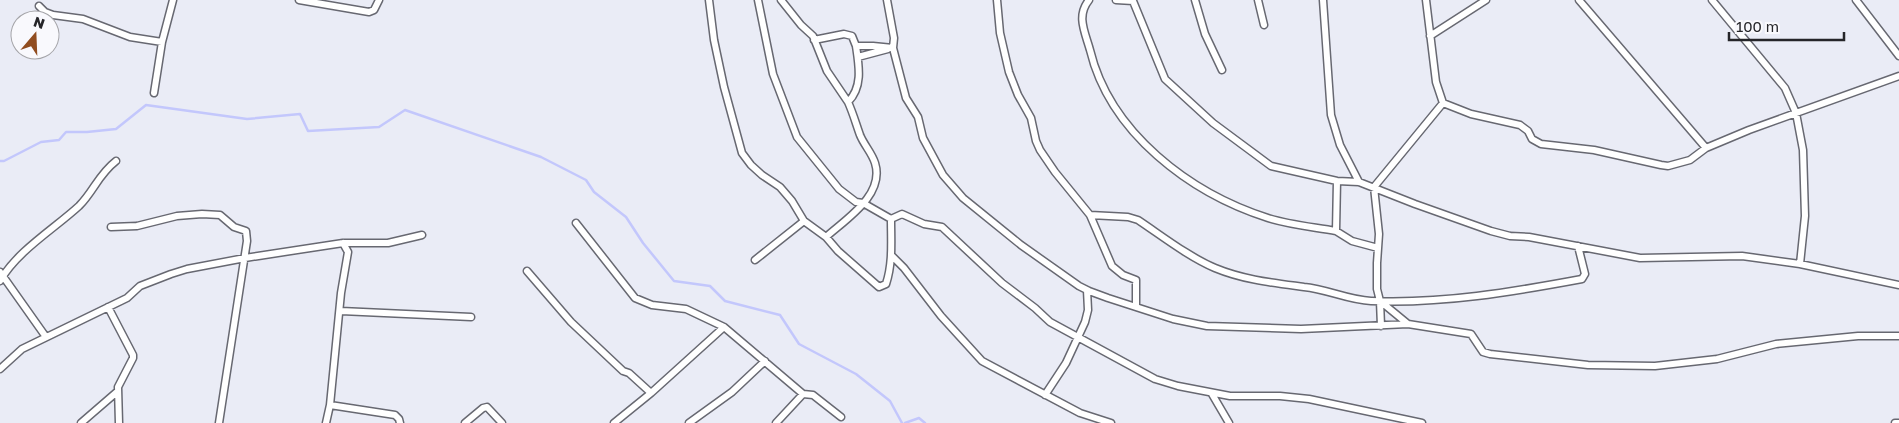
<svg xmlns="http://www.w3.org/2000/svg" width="1899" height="423" font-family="'Golos Text',sans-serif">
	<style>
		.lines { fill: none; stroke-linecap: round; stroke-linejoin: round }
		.stream { stroke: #c3c7fc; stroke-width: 2.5 }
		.minor-casing { stroke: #676871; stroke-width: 9 }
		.minor { stroke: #fff; stroke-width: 6 }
	</style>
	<rect width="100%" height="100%" fill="#eaecf6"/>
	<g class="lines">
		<!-- stream -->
		<path class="stream" d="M0,161H4L41,142L59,140L66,132H87L116,129L146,105L247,119L300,114L308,131L379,127L405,110L541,157L586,180L594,192L626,217L643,243L674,281L710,286L725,301L780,315L799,344L856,374L890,401L902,423
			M905,423L919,418L925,423"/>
		<defs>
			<path id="minor" d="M299,0L369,12L374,10L379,0
				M709,0L714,40L724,87L742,153L751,165L762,175L780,187L792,201L804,221L826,237L838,251L879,287L886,284C893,263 891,241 891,219
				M758,0L773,74L797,137L839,189L856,202L863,203L891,219L902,214L924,224L942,227L1002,283L1035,308L1050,322L1155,379L1178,386L1230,396H1280L1309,399L1422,423
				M781,0L801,25L813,36L827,71L848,102
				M887,0L894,38L893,48L906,98L918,117L923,138L943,175L963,198L1021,245L1079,286L1089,291L1108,298L1173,319L1207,326L1301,329L1408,324L1471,334L1483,352L1490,354L1588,365L1655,366L1717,359L1776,344L1858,336H1899
				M997,0L1000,33L1009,72L1018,95L1031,118L1036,141L1040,150L1055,172L1090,215L1112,266L1123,275L1136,280V306
				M1089,0C1076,16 1085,32 1090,50C1110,133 1190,193 1268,218C1290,225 1314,227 1336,231
				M1116,0L1133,1L1165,79L1213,123L1271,166L1337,181L1359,182L1415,204L1491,231L1510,236L1529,237L1640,258L1742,256L1800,264L1899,285
				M1195,0L1205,34L1222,70
				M1258,0L1264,25
				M1323,0L1331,115L1340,145L1359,182
				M1426,0L1436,82L1443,103L1471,114L1520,125L1528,131L1532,139L1541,144L1594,150L1661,165L1668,166L1690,160L1706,148L1749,130L1899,76
				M1579,0L1706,148
				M1712,0L1785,88L1796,113L1803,150L1805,216L1800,264
				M1856,0L1899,56
				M39,6L45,12L53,15L83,19L130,37L162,42
				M1430,36L1486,0
				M814,40L844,34L852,36L856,46H873L893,48
				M858,57L888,49
				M154,93L162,42L173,0
				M1337,181L1336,231L1352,241L1378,248
				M1090,215L1128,217L1138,220C1162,236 1189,257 1215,268C1244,280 1274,283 1304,287C1327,289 1348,300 1371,301C1442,304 1512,292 1582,279L1585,274L1578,246
				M576,223L635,298L652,305L686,309L724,327L803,394L813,395L841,417
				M111,227L137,226L177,216L202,214L220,215L234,227L246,231L247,241L219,423
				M826,237C846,219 885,195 875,163C872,153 864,145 860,135C856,124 853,113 848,102C863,87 859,66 856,46
				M891,255L904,268L941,316L982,361L1080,413L1111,423
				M755,260L804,221
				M527,271L571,322L623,371L629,373L651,393
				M0,272L46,337
				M0,281C17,251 54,229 79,206C94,191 98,175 116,161
				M1380,301L1381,326
				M108,307L133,355V358L118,387L119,423
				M341,311L471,317
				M1408,324L1380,301L1377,289V263L1379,234L1374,187L1443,103
				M0,369L22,349L127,298L140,286L171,274L187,269L245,258L343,243H388L422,235
				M1212,394L1229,423
				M1045,395L1066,363L1085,322L1088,310L1087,290
				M330,405L395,415L399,419L400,423
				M81,423L118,391
				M326,423L330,405L341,293L348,252L343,243
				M465,423L483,408L487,407L502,423
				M614,423L651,393L724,327
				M689,423L732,392L765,361
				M776,423L803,394
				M1895,423H1899"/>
		</defs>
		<!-- minor casing -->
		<use href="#minor" class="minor-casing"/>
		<!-- minor -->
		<use href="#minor" class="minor"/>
	</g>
	<!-- north arrow -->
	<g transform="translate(35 35) rotate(19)"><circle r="24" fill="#f9f9fd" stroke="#a4a4a8"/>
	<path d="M0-4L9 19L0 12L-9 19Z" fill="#914d20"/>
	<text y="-8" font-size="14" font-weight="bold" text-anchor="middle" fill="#252529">N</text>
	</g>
	<!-- scale -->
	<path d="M1729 32v8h115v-8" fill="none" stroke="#252529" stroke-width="2.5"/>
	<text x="1736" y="32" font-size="15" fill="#252529" stroke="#f9f9fd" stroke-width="4" paint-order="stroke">100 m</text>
</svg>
